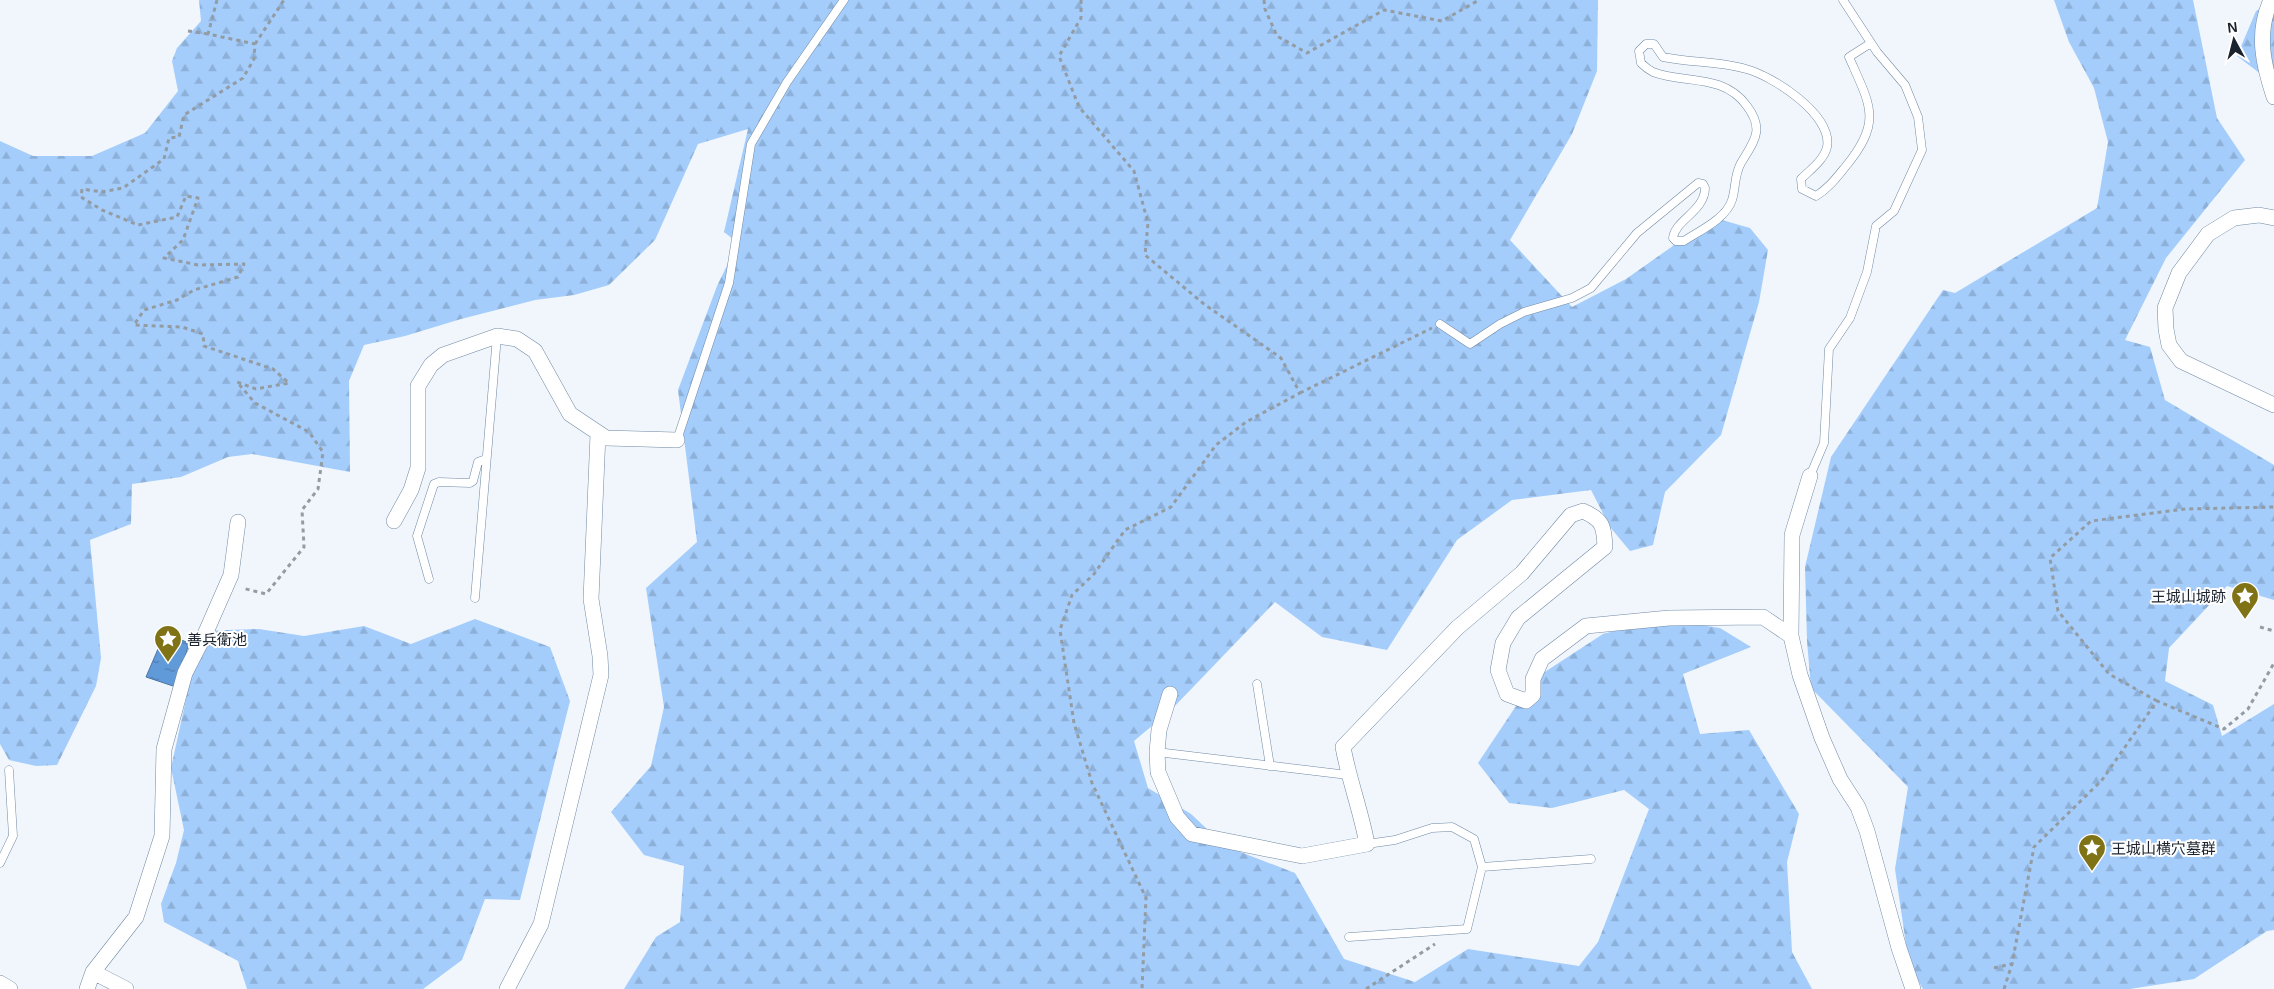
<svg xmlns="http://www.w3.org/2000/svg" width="2274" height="989" font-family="Arial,'Noto Sans JP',sans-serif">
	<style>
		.forest { fill: url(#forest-firs) }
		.water { fill: url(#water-ripples); stroke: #4c76a6 }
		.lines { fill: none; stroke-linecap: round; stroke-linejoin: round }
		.service-casing { stroke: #7189a4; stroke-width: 9 }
		.minor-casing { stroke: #7189a4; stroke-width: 16 }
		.path { stroke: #939ba3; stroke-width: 3; stroke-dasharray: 4 4; stroke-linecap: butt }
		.service { stroke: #fff; stroke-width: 8 }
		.minor { stroke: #fff; stroke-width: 15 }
		.labels { text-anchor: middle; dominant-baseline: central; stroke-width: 4; stroke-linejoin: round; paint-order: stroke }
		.poi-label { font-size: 15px; fill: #1a232e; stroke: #fff; text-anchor: start }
	</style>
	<defs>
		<pattern id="forest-firs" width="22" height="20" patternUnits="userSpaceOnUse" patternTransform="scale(1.25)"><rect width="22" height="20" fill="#a4cdfc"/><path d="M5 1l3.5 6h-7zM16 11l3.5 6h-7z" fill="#8db0d8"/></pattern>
		<pattern id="water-ripples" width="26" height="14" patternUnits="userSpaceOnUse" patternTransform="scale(1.25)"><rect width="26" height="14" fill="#619ad9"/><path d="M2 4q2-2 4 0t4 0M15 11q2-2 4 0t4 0" fill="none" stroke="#4f7db0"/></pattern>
	</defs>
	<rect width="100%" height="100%" fill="#f0f6fc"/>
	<!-- forest -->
	<path class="forest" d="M199,0H1598L1597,71L1572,134L1510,240L1572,307L1626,279L1687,236L1722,220L1750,228L1768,250L1759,302L1721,435L1665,492L1653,545L1630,551L1610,527L1591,490L1512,500L1457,540L1387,650L1322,637L1275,602L1172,709L1134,741L1148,788L1191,814L1225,846L1295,873L1344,959L1415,982L1468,949L1579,966L1598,942L1649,809L1624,790L1552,808L1509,803L1478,763L1534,679L1603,634L1652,621L1688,623L1720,628L1751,647L1683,674L1700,734L1749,730L1799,814L1787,862L1792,952L1812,989H624L656,937L680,922L684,866L644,855L611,812L651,766L664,707L646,588L697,542L678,390L717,286L738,243L724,232L748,129L698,144L655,240L609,285L574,295L535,300L461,319L405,336L364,345L349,381L350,472L252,454L228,457L181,477L132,484L131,524L90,540L101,658L96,686L57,765L36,766L9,760L0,744V141L33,156H92L145,133L178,91L172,61L177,48L201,21Z
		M2054,0H2193L2217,118L2245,160L2166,258L2125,340L2150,347L2165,400L2274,465V600L2227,586L2169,648L2165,681L2213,705L2222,736L2274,704V930L2267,931L2194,979L2130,989H1923L1909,965L1895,869L1908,787L1811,688L1807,641L1805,567L1831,457L1943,290L1955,293L2097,208L2108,142L2094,88L2069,42Z
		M2274,0V84L2237,56L2256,11Z
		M475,619L550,647L570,701L520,900L485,899L462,960L423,989H247L238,961L164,922L161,904L176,863L184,830L171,768L201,631L259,629L304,636L364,626L411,644Z"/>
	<!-- water -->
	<path class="water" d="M174,637L189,643L176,687L146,677L158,649Z"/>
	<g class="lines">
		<defs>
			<path id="service" d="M1440,324L1470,344L1500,324L1524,312L1572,298L1591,288L1637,233L1698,183L1703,184L1705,188C1705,211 1675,220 1673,238L1676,241H1684C1699,231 1726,219 1732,200C1736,188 1734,175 1741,163C1754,141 1765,130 1747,106C1723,73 1684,84 1653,72C1649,70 1644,66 1641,63L1639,51L1646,44H1654L1663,57C1691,63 1719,61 1746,69C1773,76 1833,115 1827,147C1824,160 1810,170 1801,179L1802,189L1816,196C1829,188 1837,177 1846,166C1883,121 1870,105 1849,57L1871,43
				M677,440L729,283L751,144L787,82L844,0
				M1810,476L1824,443L1829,349L1850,318L1867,272L1876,226L1894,211L1922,150L1918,117L1905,85L1877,52L1843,0
				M429,579L417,536L434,484L439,482L470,483L473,481L478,462L486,459
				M475,598L497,336
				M1257,684L1270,766
				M1157,752L1348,775
				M0,863L13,836L9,770
				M1482,867L1591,859
				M1349,937L1467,929L1482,867L1474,839L1452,827L1432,828L1395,840L1367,844"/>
			<path id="minor" d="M2271,0C2256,33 2263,64 2274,97
				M2274,218L2259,215L2234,218L2208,234L2179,273L2165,308L2166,329L2169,345L2181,361L2274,405
				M1810,476L1792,535L1791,636L1800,675L1822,738L1840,779L1858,807L1867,831L1899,948L1913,989
				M394,521L411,490L418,468V386L431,365L443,355L497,336L517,339L535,351L570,414L606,438L677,440
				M1170,694L1159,730L1157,752L1158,772L1177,817L1192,834L1302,856L1367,844C1361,811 1349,780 1343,747L1457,628L1522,573L1571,515L1583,511C1603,520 1604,526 1605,547L1518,618L1503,643L1498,670L1507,694L1526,701L1533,695V679L1542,659L1586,626L1669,618L1763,617L1791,636
				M93,972L126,989
				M0,983L10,989
				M87,989L93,972L136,917L162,836L164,749L185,673L206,632L231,575L238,522
				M507,989L541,924L601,675L600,656L591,599L598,434"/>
		</defs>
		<!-- service casing -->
		<use href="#service" class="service-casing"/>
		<!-- minor casing -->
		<use href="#minor" class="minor-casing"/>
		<!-- path -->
		<path class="path" d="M217,0L208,34L255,44L254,59L243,78L184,115L179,137L169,138L164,159L123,188L102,192L82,189L81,197L102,210L138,225L177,217L186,196L198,198L183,240L164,258L198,265L244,264L238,277L194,290L177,300L144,310L134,325L182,327L203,334L204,346L273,369L289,383L256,389L237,382L255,403L309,432L323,452L318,489L302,510L304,547L266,594L242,588
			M1081,0V18L1059,56L1079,107L1134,171L1148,223L1145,255L1204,304L1281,358L1300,393L1246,422L1216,445L1171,507L1125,530L1094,574L1072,595L1060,630L1074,723L1092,783L1146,898L1142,989
			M1264,0L1265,9L1277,36L1307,53L1384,10L1442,21L1479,0
			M188,31L208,34
			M255,44L284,0
			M1300,393L1432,328
			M2260,627L2274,631
			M2157,701L2109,674L2058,611L2050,558L2091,521L2186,509L2274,507
			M1994,968L2011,964
			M1366,989L1435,944
			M2004,989L2012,964L2034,847L2102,780L2157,701L2224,729L2248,709L2274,663"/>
		<!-- service -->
		<use href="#service" class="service"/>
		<!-- minor -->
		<use href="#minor" class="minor"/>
	</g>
	<!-- icons -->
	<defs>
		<symbol id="sight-pin" viewBox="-11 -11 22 30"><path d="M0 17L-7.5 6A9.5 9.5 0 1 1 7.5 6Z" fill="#7f7316" stroke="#fff"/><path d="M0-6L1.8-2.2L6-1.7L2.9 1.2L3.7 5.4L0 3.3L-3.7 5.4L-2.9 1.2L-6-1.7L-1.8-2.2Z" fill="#fff"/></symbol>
	</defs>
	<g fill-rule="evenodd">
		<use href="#sight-pin" x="2229" y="580" width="32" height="43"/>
		<use href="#sight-pin" x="152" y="623" width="32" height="43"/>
		<use href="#sight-pin" x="2076" y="832" width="32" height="43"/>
	</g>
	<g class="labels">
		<!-- poi labels -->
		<g class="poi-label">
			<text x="2226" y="596" text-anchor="end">王城山城跡</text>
			<text x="187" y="639">善兵衛池</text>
			<text x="2111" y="848">王城山横穴墓群</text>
		</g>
	</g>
	<!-- north arrow -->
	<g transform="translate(2234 40) rotate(353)" stroke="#ffffff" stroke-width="4" paint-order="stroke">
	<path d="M0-4L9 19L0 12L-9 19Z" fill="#1a232e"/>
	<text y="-8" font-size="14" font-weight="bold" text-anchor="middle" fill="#1a232e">N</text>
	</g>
</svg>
